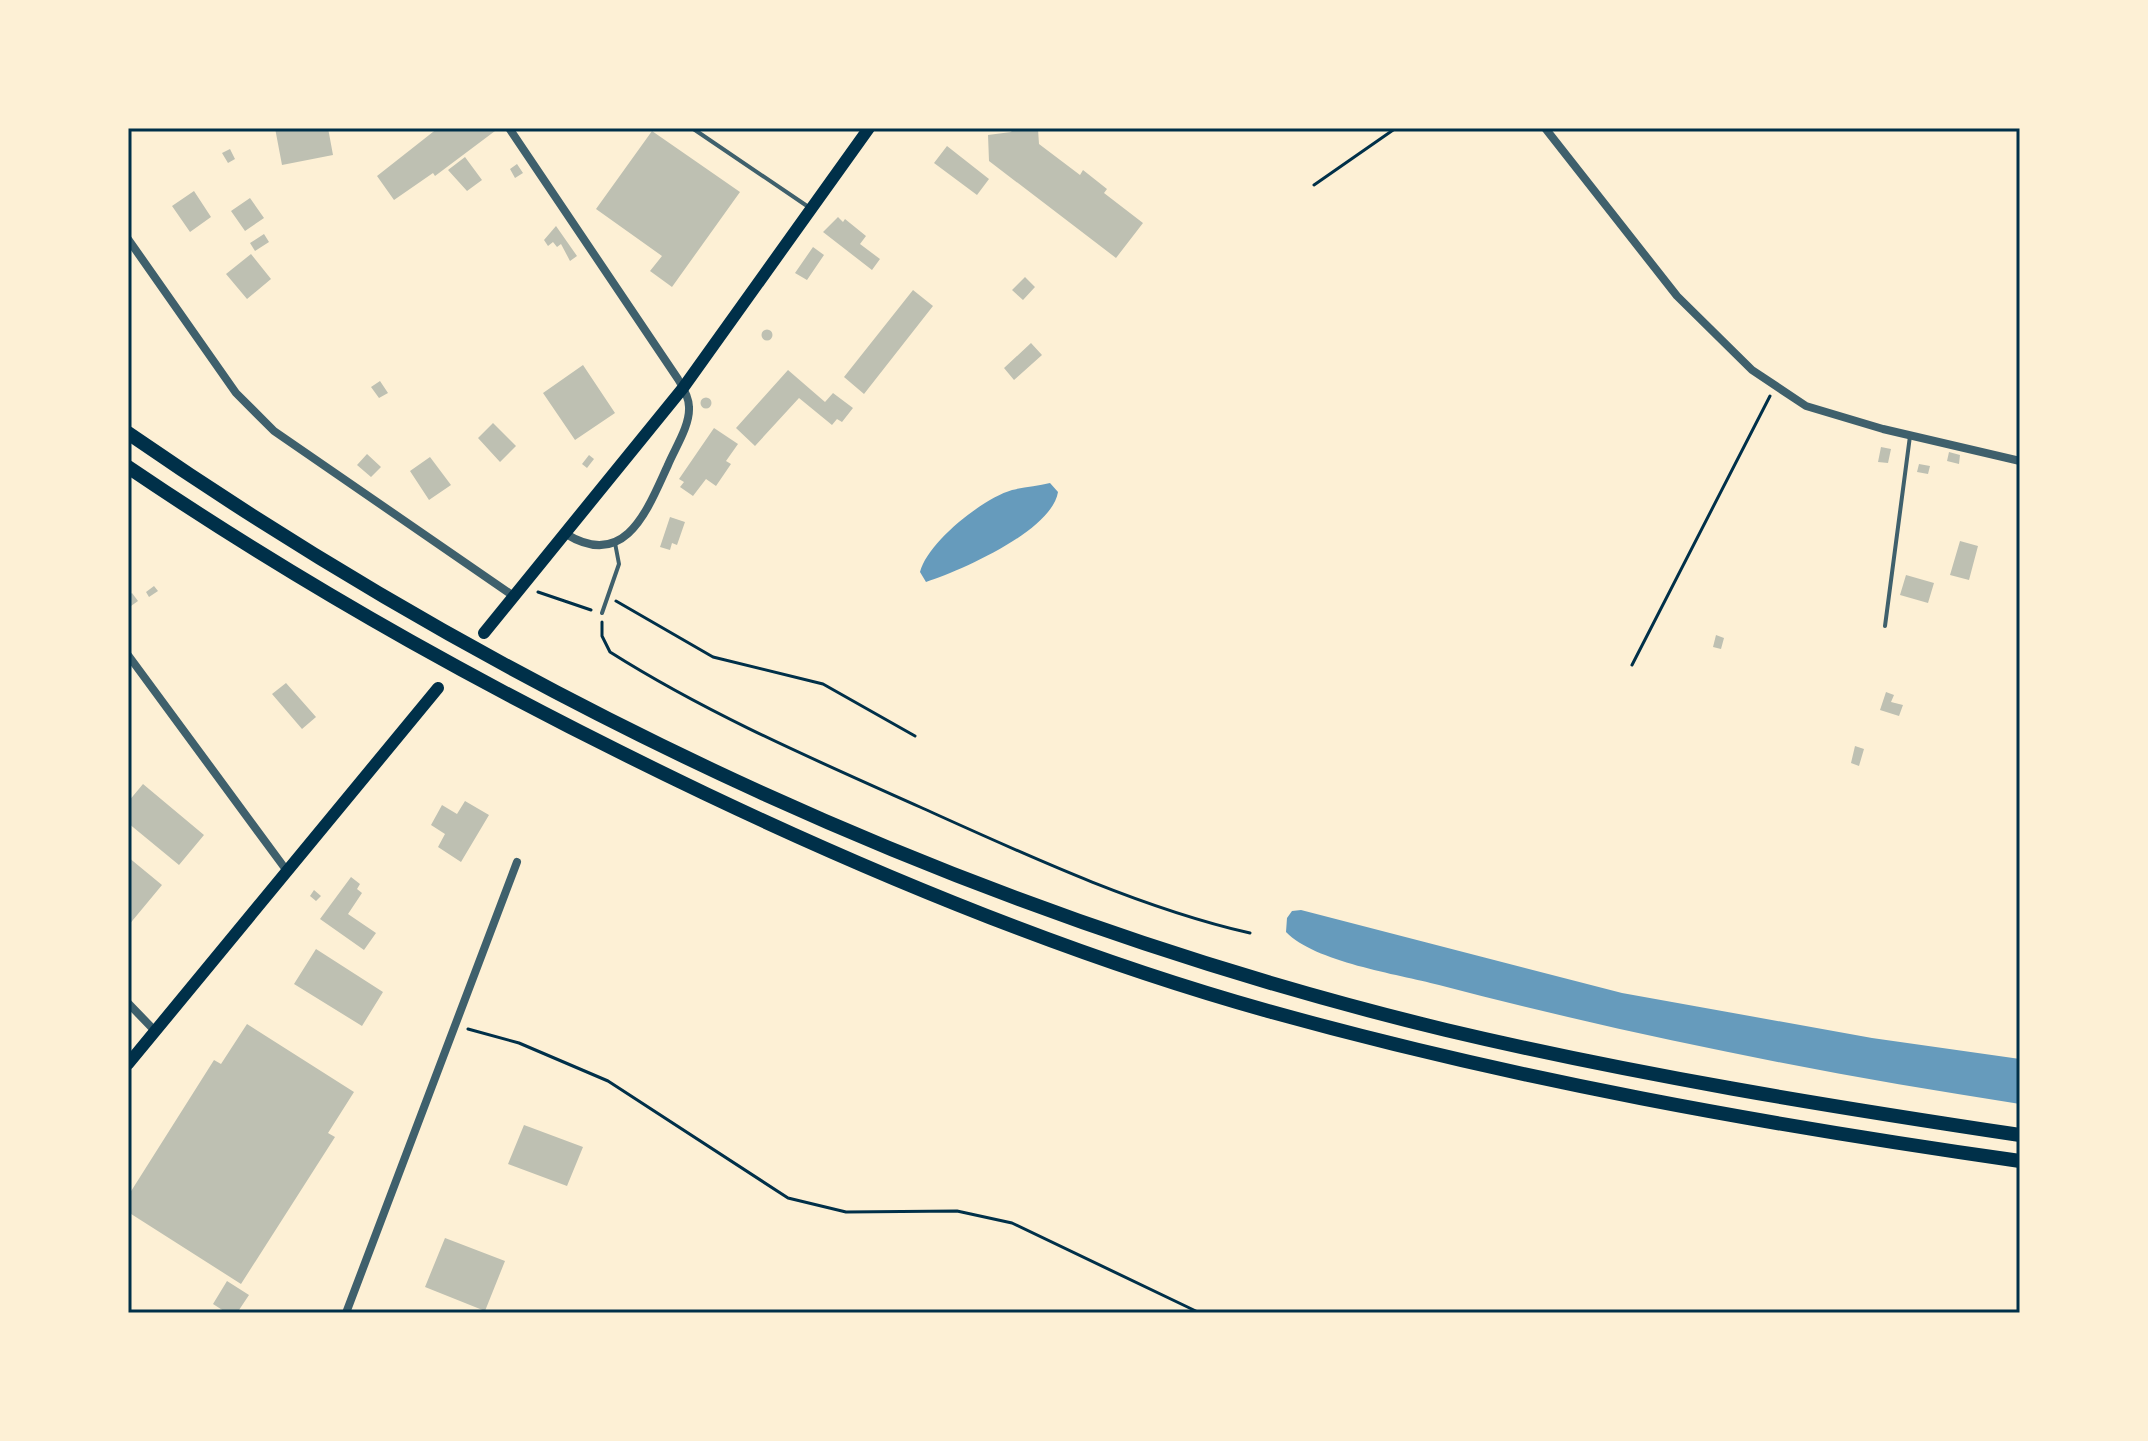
<svg xmlns="http://www.w3.org/2000/svg" width="2148" height="1441" font-family="'Sofia Sans Condensed',sans-serif">
	<style>
		.water { fill: #669bbc }
		.building { fill: #bec0b2 }
		.lines { fill: none; stroke-linecap: round; stroke-linejoin: round }
		.path { stroke: #003049; stroke-width: 3 }
		.service { stroke: #3f606c; stroke-width: 4 }
		.minor { stroke: #3f606c; stroke-width: 8 }
		.primary { stroke: #003049; stroke-width: 12 }
		.motorway { stroke: #003049; stroke-width: 14 }
		.neatline { fill: none; stroke: #003049; stroke-width: 3 }
	</style>
	<rect width="100%" height="100%" fill="#fdf0d5"/>
	<!-- water -->
	<path class="water" d="M1050,483L1058,492C1052,531 960,571 926,582L920,572C928,542 982,499 1012,490C1024,487 1038,486 1050,483Z
		M1301,910L1622,993L1872,1038L2020,1059V1104C1824,1074 1630,1035 1439,985C1397,974 1315,962 1286,932L1287,918L1292,911Z"/>
	<!-- building -->
	<path class="building" d="M275,128H328L333,155L282,165Z
		M438,128H499L435,176L433,173L394,200L377,176Z
		M1014,128L1038,129L1039,144L1080,175L1083,170L1107,189L1104,193L1143,223L1116,258L989,161L988,135L1011,132Z
		M652,131L740,192L672,287L650,271L662,256L596,209Z
		M947,146L989,179L977,195L934,163Z
		M230,149L235,159L228,163L222,153Z
		M465,157L482,180L467,191L448,170Z
		M517,164L523,173L515,178L510,169Z
		M194,191L211,217L190,232L172,206Z
		M250,198L264,218L245,231L231,211Z
		M838,217L843,222L845,219L866,236L860,244L880,259L872,270L823,232Z
		M556,226L577,256L570,261L561,244L557,247L553,242L548,246L544,240Z
		M264,234L269,242L255,251L250,243Z
		M813,247L824,255L807,280L795,273Z
		M251,254L271,279L247,299L226,274Z
		M1025,277L1035,287L1023,300L1012,290Z
		M913,290L933,306L864,394L844,377Z
		M761.5 335a5.5 5.5 0 1 1 11 0a5.5 5.5 0 1 1-11 0Z
		M1031,343L1042,355L1014,380L1004,368Z
		M583,365L615,413L575,440L543,393Z
		M788,370L825,402L833,393L853,408L842,422L837,419L832,425L799,398L755,446L736,428Z
		M380,381L388,393L379,398L371,387Z
		M700.5 403a5.5 5.5 0 1 1 11 0a5.5 5.5 0 1 1-11 0Z
		M493,423L516,446L500,462L478,438Z
		M714,428L738,444L726,461L731,464L716,486L706,479L693,496L680,487L684,482L679,479Z
		M1881,447L1891,449L1888,463L1878,462Z
		M1949,452L1960,455L1959,464L1947,461Z
		M367,454L381,467L371,477L357,465Z
		M589,455L594,459L587,468L582,464Z
		M430,457L451,485L429,500L410,471Z
		M1919,464L1930,466L1928,474L1917,472Z
		M670,517L685,522L677,545L672,543L670,550L660,547Z
		M1960,541L1978,546L1969,580L1950,575Z
		M1906,575L1934,583L1928,603L1900,595Z
		M154,586L158,591L149,597L146,592Z
		M132,593L138,601L131,606L128,596Z
		M1716,635L1724,638L1721,649L1713,647Z
		M286,683L316,717L302,729L272,694Z
		M1886,692L1894,695L1891,702L1903,705L1899,716L1880,710Z
		M1855,746L1864,749L1859,766L1851,763Z
		M143,784L204,835L179,865L128,823V802Z
		M465,801L489,815L461,862L438,847L445,834L431,825L442,805L457,814Z
		M128,857L162,885L128,926Z
		M351,877L360,884L357,889L362,893L348,914L376,933L364,950L320,919Z
		M314,890L321,896L316,901L310,896Z
		M316,949L383,992L362,1026L294,984Z
		M247,1024L354,1092L328,1133L335,1137L241,1284L128,1212V1196L214,1060L221,1064Z
		M524,1125L583,1147L567,1186L508,1164Z
		M445,1238L505,1261L485,1311L425,1287Z
		M227,1281L249,1295L237,1313H227L213,1304Z"/>
	<g class="lines">
		<!-- path -->
		<path class="path" d="M1314,185L1396,128
			M538,592L591,610
			M616,601L713,657L823,684L915,736
			M602,622V636L610,652C708,714 815,760 920,807C1024,854 1140,908 1250,933
			M1632,665L1770,396
			M468,1029L519,1043L608,1081L788,1198L846,1212L957,1211L1012,1223L1200,1313"/>
		<!-- service -->
		<path class="service" d="M692,128L810,208
			M602,613L619,564L615,543
			M1885,626L1910,436"/>
		<!-- minor -->
		<path class="minor" d="M509,128L678,379C683,387 689,397 689,407C690,426 675,448 668,465C648,508 626,571 566,534
			M1545,128L1677,296L1752,370L1806,406L1883,429L2020,461
			M128,239L236,393L274,431L515,597
			M128,655L287,871
			M128,1003L155,1031
			M346,1313L517,862"/>
		<!-- primary -->
		<path class="primary" d="M484,633L683,388L869,128
			M128,1064L438,688"/>
		<!-- motorway -->
		<path class="motorway" d="M128,433C526,708 975,916 1446,1030C1636,1075 1827,1106 2020,1135
			M128,467C314,593 503,697 706,794C887,880 1075,957 1268,1011C1515,1080 1767,1125 2020,1161"/>
	</g>
	<!-- border -->
	<rect width="2148" height="1441" fill="none" stroke="#fdf0d5" stroke-width="260"/>
	<rect x="130" y="130" width="1888" height="1181" class="neatline"/>
</svg>
